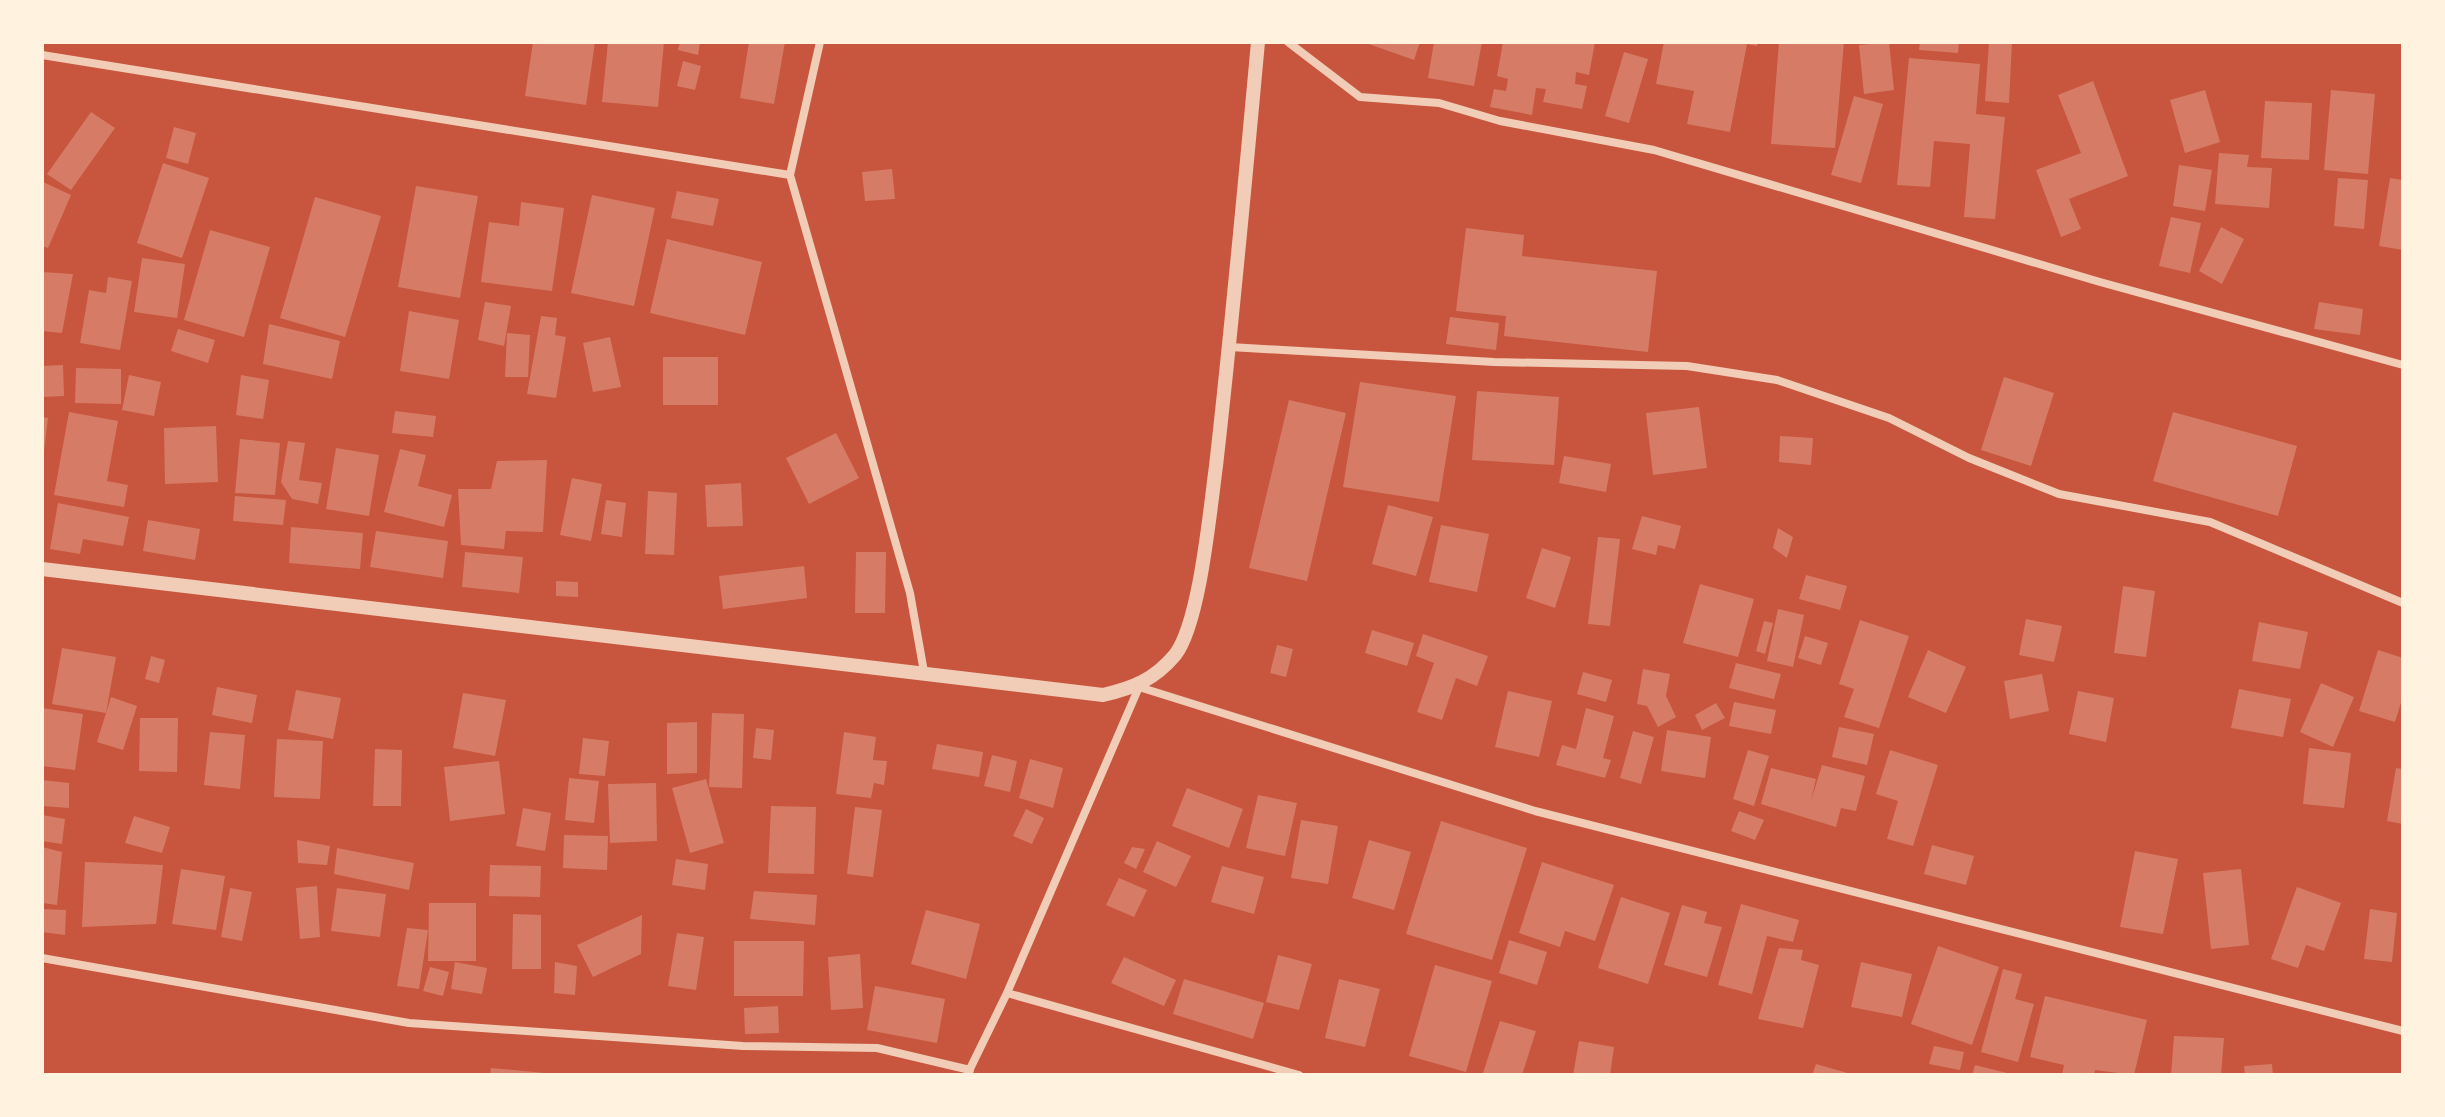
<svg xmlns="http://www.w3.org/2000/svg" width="2445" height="1117" font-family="'Work Sans',sans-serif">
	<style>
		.building { fill: #d67c66 }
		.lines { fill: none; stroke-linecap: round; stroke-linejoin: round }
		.minor { stroke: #f1ccb7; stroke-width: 8 }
		.tertiary { stroke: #f1ccb7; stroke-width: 14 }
	</style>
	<rect width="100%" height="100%" fill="#c8553d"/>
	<!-- building -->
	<path class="building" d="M533,42H595L586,105L525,96Z
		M608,42H664L658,107L602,102Z
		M680,42H700L698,55L678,50Z
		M749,42H785L774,104L740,98Z
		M1363,42H1420L1414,60Z
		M1434,42H1482L1474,86L1428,78Z
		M1503,42H1595L1589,75L1576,72L1575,84L1587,86L1582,109L1543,102L1546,89L1536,88L1532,115L1490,107L1494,89L1506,91L1508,79L1497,76Z
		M1664,42H1758L1757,46L1747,44L1730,132L1687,124L1694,91L1656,84Z
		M1779,42H1844L1835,148L1771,144Z
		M1889,42L1894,90L1864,94L1859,45Z
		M1920,42H1959L1958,53L1919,50Z
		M1989,42H2012L2009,103L1985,101Z
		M1624,52L1648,59L1629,123L1605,116Z
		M1909,58L1980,64L1976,114L2005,117L1995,219L1964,217L1970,144L1934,141L1930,187L1897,185Z
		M683,61L701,66L695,90L677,86Z
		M2093,81L2128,176L2069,199L2081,229L2061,237L2036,170L2081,153L2058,95Z
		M2205,90L2220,142L2185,153L2170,100Z
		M2331,90L2375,94L2368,174L2324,170Z
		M1854,96L1883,104L1861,183L1831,175Z
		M2265,101L2312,103L2309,160L2261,158Z
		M91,112L115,128L71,190L47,174Z
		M174,127L196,133L188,164L166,158Z
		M2219,153L2249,155L2247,167L2272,168L2269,208L2215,204Z
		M163,163L209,178L182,258L137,243Z
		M2179,165L2212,170L2205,211L2173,206Z
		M892,169L895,199L865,201L862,172Z
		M2338,178L2368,180L2364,229L2334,226Z
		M2390,178L2403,180V250L2379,246Z
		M43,182L71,195L48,248L42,246Z
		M416,186L478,196L460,298L398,287Z
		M677,191L719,199L713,226L671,218Z
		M592,195L655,208L634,306L571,293Z
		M315,197L381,216L345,337L280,318Z
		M521,202L564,208L552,291L481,282L489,222L519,226Z
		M2171,217L2201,223L2190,273L2159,266Z
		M2221,227L2244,239L2222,284L2199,271Z
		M1466,228L1524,235L1522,256L1657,271L1648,352L1504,336L1506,316L1456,311Z
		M210,230L270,247L244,337L184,320Z
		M667,239L762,262L745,335L650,313Z
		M142,258L185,264L177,318L134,312Z
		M42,272L73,274L62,333L42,331Z
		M108,277L132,281L120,350L80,343L89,290L106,293Z
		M485,302L511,306L504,346L478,340Z
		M2319,302L2363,309L2360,335L2314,329Z
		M409,311L459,320L449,379L400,371Z
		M541,316L557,318L555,335L566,337L556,398L527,394Z
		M1450,317L1499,323L1496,350L1446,344Z
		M269,324L340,341L332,379L263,364Z
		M178,329L215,340L208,363L171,351Z
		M507,333L530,335L528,377H505Z
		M610,337L621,387L593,392L583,343Z
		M663,357H718V405H663Z
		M63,365L64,396L42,397V366Z
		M76,368L121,369V404L75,403Z
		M129,375L161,382L154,416L122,410Z
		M241,375L269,380L263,419L236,415Z
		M2004,377L2054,393L2031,466L1981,450Z
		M1360,382L1456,396L1439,502L1343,487Z
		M1477,391L1559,397L1554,465L1472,460Z
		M1289,400L1346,413L1307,581L1249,568Z
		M1699,407L1707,468L1653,475L1646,413Z
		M395,411L436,416L433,437L392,433Z
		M69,412L118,421L107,481L128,485L124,507L54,495Z
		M2173,412L2297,446L2278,516L2153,481Z
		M42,417L48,418L44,451H42Z
		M216,426L218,482L165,484L164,428Z
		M836,433L859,478L809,504L786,458Z
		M1780,436L1813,438L1811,465L1779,462Z
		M240,439L280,443L275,495L235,493Z
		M288,441L305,443L299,480L322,483L318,504L292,499L281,482Z
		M336,448L379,455L369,516L326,509Z
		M400,449L426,455L418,486L452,495L444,527L384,512Z
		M1564,456L1611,464L1606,492L1559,483Z
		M547,460L543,532L506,531L504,549L461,545L458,489H491L497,461Z
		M572,478L602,484L591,541L560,535Z
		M741,483L743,526L707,527L705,485Z
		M648,491L677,493L674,555L645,554Z
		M235,496L286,500L283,525L233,521Z
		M606,500L626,503L622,537L601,534Z
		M58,503L129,517L123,546L83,539L80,554L50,549Z
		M1388,505L1433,517L1416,576L1372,564Z
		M1642,516L1681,526L1675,549L1658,545L1656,555L1632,549Z
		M148,520L200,529L195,560L143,551Z
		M1441,525L1489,534L1477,592L1429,582Z
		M291,527L363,533L360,569L289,563Z
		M1778,528L1793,537L1787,558L1773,548Z
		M376,531L448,541L443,578L370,567Z
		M1598,537L1620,539L1610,626L1588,624Z
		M1542,548L1571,557L1555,608L1526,598Z
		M465,552L523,557L519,593L462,587Z
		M856,552H886L885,613H855Z
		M804,566L807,598L723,609L719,576Z
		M1806,575L1847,586L1840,610L1799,599Z
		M556,581L578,582V597L556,596Z
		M1700,584L1754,599L1738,657L1683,643Z
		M2123,586L2155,591L2146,657L2114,653Z
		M1778,609L1804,615L1793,667L1767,661Z
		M2026,619L2062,626L2054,662L2019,655Z
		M1860,620L1909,636L1879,728L1844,717L1854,689L1839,684Z
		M1764,621L1773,623L1765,654L1756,651Z
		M2259,622L2308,632L2300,669L2252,661Z
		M1372,630L1414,643L1407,666L1365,653Z
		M1423,634L1488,656L1477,686L1456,678L1442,720L1417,712L1434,663L1416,656Z
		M1805,636L1828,643L1821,665L1798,658Z
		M1277,645L1293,649L1286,677L1270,673Z
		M62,648L116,657L106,713L52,704Z
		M1928,650L1966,667L1946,713L1908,697Z
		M2378,650L2403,658V696L2395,722L2359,711Z
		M151,656L165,660L159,683L145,679Z
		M1736,663L1781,674L1774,699L1729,688Z
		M1643,669L1670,674L1666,696L1676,717L1658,727L1647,706L1637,704Z
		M1583,672L1612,680L1606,702L1577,694Z
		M2042,674L2049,711L2010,719L2004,681Z
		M2321,683L2354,697L2333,747L2300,732Z
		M217,687L257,695L252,723L212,715Z
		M2239,689L2291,699L2283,737L2231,728Z
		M296,690L341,698L333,739L288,730Z
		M1508,691L1552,701L1539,757L1495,747Z
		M2078,691L2114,698L2106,742L2069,734Z
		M463,693L506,700L495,756L453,748Z
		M111,697L137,706L123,750L97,742Z
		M1734,702L1776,710L1771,734L1729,726Z
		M1716,703L1725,718L1702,730L1695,715Z
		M42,708L83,714L75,770L42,766Z
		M1586,708L1614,716L1603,758L1611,760L1605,778L1556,765L1562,745L1576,749Z
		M712,713L744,714L742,788L709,787Z
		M140,718H178L177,772L139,771Z
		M697,722V773L667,774V723Z
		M1839,727L1874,734L1867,765L1832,757Z
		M756,728L774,730L771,760L753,758Z
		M1667,730L1711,737L1705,778L1661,771Z
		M1633,731L1654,737L1641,784L1620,778Z
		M210,732L245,735L240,789L204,785Z
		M844,732L876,737L873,760L887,761L884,785L874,783L871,798L836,794Z
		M583,738L609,741L605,776L579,774Z
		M277,739L323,741L320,799L274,797Z
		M937,744L983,752L979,777L932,769Z
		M2309,748L2351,753L2344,808L2303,804Z
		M375,749L402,750L401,806H373Z
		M1748,750L1769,756L1754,806L1733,799Z
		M1890,750L1938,765L1913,846L1887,839L1898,801L1876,794Z
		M992,755L1017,761L1010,792L984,786Z
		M1030,759L1063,768L1053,808L1019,798Z
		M499,761L505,814L450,821L444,767Z
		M1822,765L1865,776L1856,811L1841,808L1836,827L1761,804L1771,768L1816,779L1811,801Z
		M2396,768L2403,769V824L2387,821Z
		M569,778L599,781L594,823L565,820Z
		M706,779L724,843L690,853L672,788Z
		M42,780L69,783V808L42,806Z
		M656,783L657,841L610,843L608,784Z
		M1187,788L1243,809L1229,848L1172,826Z
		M1258,795L1297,803L1285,856L1246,848Z
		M771,806L816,807L814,874L768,873Z
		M855,807L882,810L873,877L847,874Z
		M523,808L551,813L545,851L516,846Z
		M1026,809L1044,818L1032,844L1013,836Z
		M1739,811L1764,820L1755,840L1731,831Z
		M42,815L65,819L62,844L42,841Z
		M134,816L170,827L162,853L125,843Z
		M1301,820L1338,826L1328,884L1291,878Z
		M1441,821L1527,848L1492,960L1406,934Z
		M564,835L608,836L607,870L563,868Z
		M297,840L330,846L327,865L298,863Z
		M1369,840L1411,852L1394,910L1352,898Z
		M1157,841L1191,856L1176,887L1143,872Z
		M1932,845L1974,856L1966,885L1924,874Z
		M42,847L62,852L57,905L42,903Z
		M1132,847L1145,849L1136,869L1124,863Z
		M337,848L414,863L409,890L334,874Z
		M2135,851L2178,859L2163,934L2120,927Z
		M676,859L708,864L705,890L672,885Z
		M85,862L163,865L156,924L82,927Z
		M1542,862L1614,885L1595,941L1565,931L1560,947L1519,933Z
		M490,865L541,866L540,897L489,896Z
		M1222,866L1264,877L1254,914L1211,902Z
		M181,869L225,876L216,930L172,924Z
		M2241,869L2249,945L2211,949L2203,873Z
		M1119,878L1147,890L1134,917L1106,905Z
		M317,886L320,937L300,939L296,888Z
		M2297,887L2341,903L2324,951L2306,945L2298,968L2271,959Z
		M230,888L252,892L242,941L221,937Z
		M337,888L386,894L380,937L331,931Z
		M754,891L817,895L815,925L750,919Z
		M1621,897L1670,913L1648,984L1598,968Z
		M429,903H476V961H428Z
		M1741,904L1799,920L1793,942L1767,936L1752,994L1718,985Z
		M1682,905L1707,912L1704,923L1722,927L1707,977L1664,965Z
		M42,909L66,910L65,935L42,932Z
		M2370,909L2397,913L2392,962L2364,959Z
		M926,910L980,924L966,979L911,964Z
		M513,914L541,915V969H512Z
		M642,915L641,954L593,977L577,945Z
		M407,928L428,930L419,989L397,986Z
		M677,933L704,937L696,990L668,986Z
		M1509,940L1547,952L1537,985L1499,973Z
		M734,941H804L803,996H734Z
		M1938,946L1999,967L1972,1045L1911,1024Z
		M1779,948L1803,950L1801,960L1819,965L1803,1028L1758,1019Z
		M860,954L863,1008L831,1010L828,957Z
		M1278,955L1312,964L1299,1010L1266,1002Z
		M1124,957L1176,980L1164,1006L1111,983Z
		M455,962L487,968L482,994L451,989Z
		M555,962L577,966L575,995L554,993Z
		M1861,962L1912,974L1902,1017L1851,1007Z
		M1435,965L1492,981L1466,1072L1409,1056Z
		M430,967L449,972L443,996L423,991Z
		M2003,969L2022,974L2015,999L2034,1004L2018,1062L1981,1052Z
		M1184,979L1264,1003L1253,1039L1173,1014Z
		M1339,979L1380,989L1365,1047L1325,1038Z
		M875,986L945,999L937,1043L867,1030Z
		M2045,996L2147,1020L2134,1075L2095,1070L2094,1075H2062L2064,1065L2030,1057Z
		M778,1006L779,1033L745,1034L744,1008Z
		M1500,1021L1536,1031L1522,1075L1483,1073Z
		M2174,1036L2224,1038L2221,1075H2171Z
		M1579,1041L1614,1047L1610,1075H1573Z
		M1934,1046L1964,1052L1960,1070L1929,1064Z
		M1816,1064L1851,1074L1850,1075H1812Z
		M2272,1064L2273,1075H2245L2244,1066Z
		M1975,1065L2011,1074L2010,1075H1972Z
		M491,1068L545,1073V1075H490Z"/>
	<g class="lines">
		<!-- minor -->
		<path class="minor" d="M1288,42L1360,97L1439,103L1500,121L1654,150L2100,282L2403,365
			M42,55L790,175L910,593L924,672
			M790,175L820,42
			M1230,347L1494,362L1687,366L1777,380L1889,418L1969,458L2059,494L2210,522L2403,603
			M42,958L409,1023L743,1046L877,1048L970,1070
			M1007,993L1299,1075
			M967,1075L1007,993L1139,687L1535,811L2403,1031"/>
		<!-- tertiary -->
		<path class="tertiary" d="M42,569L1103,695C1133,688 1154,680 1175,655C1200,623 1210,509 1216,466C1232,325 1245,184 1258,42"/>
	</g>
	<!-- border -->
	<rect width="2445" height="1117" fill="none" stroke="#fff3e0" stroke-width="88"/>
</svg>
